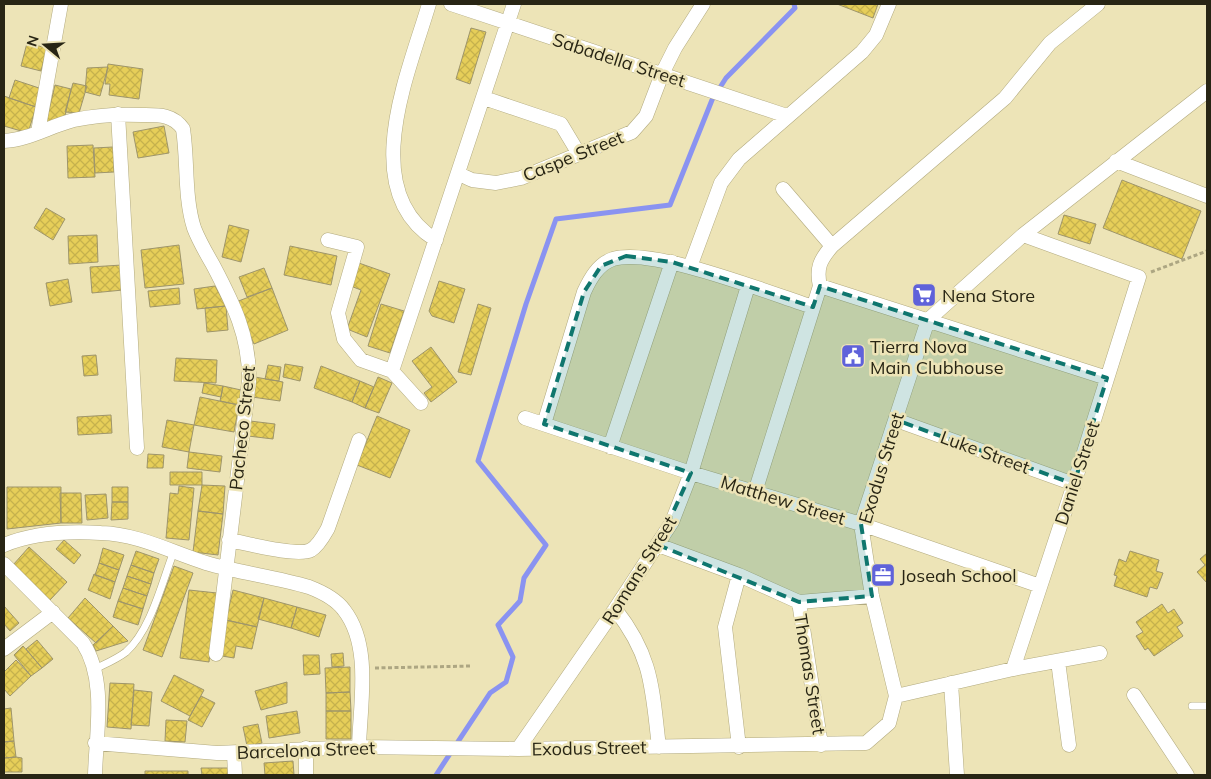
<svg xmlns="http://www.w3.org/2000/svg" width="1211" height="779" font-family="Mulish,sans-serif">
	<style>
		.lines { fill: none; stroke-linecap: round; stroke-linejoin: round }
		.stream { stroke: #8a93f1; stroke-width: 5 }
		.building { fill: url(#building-cross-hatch); stroke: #9e956b }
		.lane-casing { stroke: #b2aa7f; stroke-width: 8 }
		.street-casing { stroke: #b2aa7f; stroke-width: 15 }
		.path { stroke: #ada682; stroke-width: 3; stroke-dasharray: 4 2.5; stroke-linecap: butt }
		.lane { stroke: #fff; stroke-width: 7 }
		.street { stroke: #fff; stroke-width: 14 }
		.marked { fill: #0f766e; fill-opacity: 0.2; stroke: #0f766e; stroke-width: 4; stroke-dasharray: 10 6; stroke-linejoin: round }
		.labels { text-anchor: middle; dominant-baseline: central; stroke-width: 5; stroke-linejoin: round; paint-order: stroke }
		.street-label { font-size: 18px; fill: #282514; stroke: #ede4b7 }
		.poi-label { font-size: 18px; fill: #282514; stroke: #ede4b7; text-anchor: start }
	</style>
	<defs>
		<pattern id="building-cross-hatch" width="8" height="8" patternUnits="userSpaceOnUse" patternTransform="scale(1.25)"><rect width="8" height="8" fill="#e6ce59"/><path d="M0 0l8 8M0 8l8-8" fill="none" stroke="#c5b14d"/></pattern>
	</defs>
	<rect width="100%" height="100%" fill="#ede4b7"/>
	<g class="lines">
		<!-- stream -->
		<path class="stream" d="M436,775L490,693L506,682L513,657L498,625L520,601L524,578L546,545L478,461L526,304L556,219L670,205L712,100L726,78L795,8L794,4"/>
	</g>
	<!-- building -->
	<path class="building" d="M837,4H878L873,18Z
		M471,28L486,32L470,84L456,79Z
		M27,43L47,48L41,71L21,66Z
		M108,64L143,69L139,99L109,95L110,84H105Z
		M108,67L100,96L85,92L87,68Z
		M15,80L42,89L36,107L9,98Z
		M73,83L87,86L79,113L65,112Z
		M55,85L71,89L65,116L46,123Z
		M4,96L36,107L28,133L4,126Z
		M164,126L169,153L138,158L133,132Z
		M93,145L95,177L68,178L67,146Z
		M113,147L114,172L95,173L94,148Z
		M1122,180L1201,211L1182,259L1103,228Z
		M46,208L65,219L53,240L34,228Z
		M1064,215L1096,224L1090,244L1058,234Z
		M229,225L249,230L241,262L222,257Z
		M97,235L98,262L69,264L68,236Z
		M179,245L184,284L145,288L141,250Z
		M290,246L337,256L331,285L284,275Z
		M356,262L390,274L367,337L347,329L361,290L348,285Z
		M122,265L123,290L92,293L90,267Z
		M264,268L272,288L247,297L239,277Z
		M68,279L72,302L50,306L46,283Z
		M439,281L465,289L454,323L432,316L429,311Z
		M215,286L226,306L197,309L194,289Z
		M179,288L180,304L150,307L148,291Z
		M272,288L288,330L254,344L236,302Z
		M381,304L404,311L390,353L368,346Z
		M478,304L491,308L471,375L458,372Z
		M226,306L228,330L207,332L205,308Z
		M431,347L457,382L431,402L424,393L432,387L412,361Z
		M96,355L98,375L84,376L82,356Z
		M176,358L217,360L216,383L174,381Z
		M285,364L303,367L300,381L283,377Z
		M268,365L281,367L279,381L265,379Z
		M321,366L360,381L352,402L314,388Z
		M255,377L283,382L280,401L252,397Z
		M378,377L392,383L379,413L365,408Z
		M360,381L374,387L365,408L352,402Z
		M204,383L223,386L221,397L202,393Z
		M223,386L241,390L239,405L220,401Z
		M200,397L239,405L234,432L194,425Z
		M111,415L112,433L78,435L77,417Z
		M377,416L410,430L390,478L357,465Z
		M167,420L194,425L189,452L162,447Z
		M250,421L275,424L273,439L248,436Z
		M189,452L222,456L220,472L187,468Z
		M148,454L164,455L163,468H147Z
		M170,472H202V485H170Z
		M202,485L225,486L223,514L198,511Z
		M179,486L194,488L189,540L166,538L170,493L178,494Z
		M7,487H61V523L7,529Z
		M112,487H128V502H112Z
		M60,493H81L82,523H61Z
		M106,494L108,518L87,520L85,495Z
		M112,502H128V519L111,520Z
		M198,511L223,514L218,555L193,552Z
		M64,540L81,555L74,564L56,549Z
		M29,547L67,582L50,600L13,565Z
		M103,548L124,555L119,570L99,563Z
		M136,551L159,559L154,573L131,565Z
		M1130,551L1159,560L1156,571L1163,573L1157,589L1150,587L1147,597L1114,586L1117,576L1114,575L1119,559L1126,562Z
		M1207,553V583L1197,572L1205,565L1200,559Z
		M99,563L119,570L115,582L95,575Z
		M131,565L154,573L151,584L127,576Z
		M174,566L193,573L162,657L143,650Z
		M94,574L115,582L110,599L88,590Z
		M127,576L151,584L147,596L123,588Z
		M123,588L147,596L143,609L118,601Z
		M189,590L217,593L209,662L180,658Z
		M233,590L264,598L257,627L226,620Z
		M85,598L113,626L96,643L68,618Z
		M264,598L297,607L291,628L258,619Z
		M118,601L143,609L138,625L113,617Z
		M1162,604L1168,613L1174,609L1183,623L1177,627L1183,636L1154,656L1148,648L1145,650L1136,636L1143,632L1136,622Z
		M4,606L19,623L10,631L4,624Z
		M297,607L326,615L319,637L291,628Z
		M226,620L257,627L252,649L236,646L234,658L222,656Z
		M113,626L128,641L96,651L93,645Z
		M37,640L53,659L42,668L26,649Z
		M23,646L42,668L31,676L14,655Z
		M343,653L344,666L332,667L331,654Z
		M303,655H319L320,674L304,675Z
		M16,660L31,676L10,696L4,689V672Z
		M350,667V692L326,693L325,668Z
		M174,675L204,690L190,716L161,701Z
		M287,682V703L261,710L255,691Z
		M110,683L134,684L131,729L107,727Z
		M134,690L152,692L149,726L131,725Z
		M350,692L351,711H326V693Z
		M201,696L215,703L202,727L188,720Z
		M11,708L14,741L4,742V709Z
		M297,711L300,733L269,738L266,716Z
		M326,711H351V739H326Z
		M166,720L187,721L185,742L165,741Z
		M258,724L262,743L247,746L243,727Z
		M14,741L16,757L4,758V742Z
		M16,757L22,758V772H4V758Z
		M293,761L294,775H265L264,763Z
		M201,768H228V775H202Z
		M145,771H188V775H145Z"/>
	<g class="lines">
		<defs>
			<path id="lane" d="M95,669C105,664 117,659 126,652C151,630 162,582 174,551
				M1192,706H1207"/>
			<path id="street" d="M429,4C409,72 356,191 436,240
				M451,4L787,116
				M484,98L561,124L579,154
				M118,114L137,448
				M38,132L61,4
				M4,141C28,140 50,126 74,120C96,115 119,114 142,115C158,115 173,114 183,129C188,161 184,196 194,228C199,241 206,253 213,265C233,303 250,337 249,381L216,654
				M1116,161L1207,196
				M459,174L472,180L496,183L521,178L632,132L646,116L662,74L675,48L703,4
				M783,189L832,246
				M328,240L357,247L338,313L344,339L361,360L392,371L421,403
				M690,267L721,183L739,159L862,52L876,35L889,4
				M820,286L1107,378
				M392,371L514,4
				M525,418L691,473L861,524L1040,586
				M896,420L1074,484
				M544,424L584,292C590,279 598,264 613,259C654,247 769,293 813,307
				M610,447L672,262
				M755,492L820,286C816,268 820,260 832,246L1005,98L1050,43L1098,4
				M229,540C246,543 297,557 311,550C319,545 324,535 328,528L359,440
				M4,545C33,533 69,531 101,533C138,534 171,552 206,563C240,573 276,577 309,587C322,592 336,599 344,610C372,646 360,704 359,747
				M658,545L739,575L799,602L872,596
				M4,564L83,643C107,680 96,733 95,775
				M799,602L821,745
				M615,609C653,657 652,689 659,747
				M4,649L53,612
				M1058,661L1069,745
				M1013,669L1074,484L1139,277L1023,235
				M951,683L957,775
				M1134,695L1187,775
				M896,696L1013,669L1100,653
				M95,743L217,753L359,747L518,749L866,743L889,723L896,696L872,596L861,524L928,320L1023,235L1207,91
				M739,747L725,627L739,575
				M306,748V775
				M518,749L615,609L672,522L691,473L748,286
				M234,753L235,775"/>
		</defs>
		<!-- lane casing -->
		<use href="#lane" class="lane-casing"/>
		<!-- street casing -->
		<use href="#street" class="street-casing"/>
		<!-- path -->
		<path class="path" d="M1151,272L1207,251
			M375,668L472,666"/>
		<!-- lane -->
		<use href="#lane" class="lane"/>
		<!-- street -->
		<use href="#street" class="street"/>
	</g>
	<!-- marked area -->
	<path class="marked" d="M626,256L672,262L813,307L820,286L1107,378L1074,484L896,420L861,524L872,596L799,602L658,545L691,473L544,424L584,292L601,266Z"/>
	<!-- icons -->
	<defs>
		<symbol id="supermarket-square" viewBox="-11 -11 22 22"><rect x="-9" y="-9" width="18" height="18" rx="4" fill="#5f62da" stroke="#ede4b7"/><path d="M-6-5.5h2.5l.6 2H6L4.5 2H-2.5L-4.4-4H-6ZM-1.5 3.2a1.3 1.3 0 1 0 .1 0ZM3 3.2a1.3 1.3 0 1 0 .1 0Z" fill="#fff"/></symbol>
		<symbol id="civic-square" viewBox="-11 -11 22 22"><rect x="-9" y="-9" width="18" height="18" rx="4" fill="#5f62da" stroke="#ede4b7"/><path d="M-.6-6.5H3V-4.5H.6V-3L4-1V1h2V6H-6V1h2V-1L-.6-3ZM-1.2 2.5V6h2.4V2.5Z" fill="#fff"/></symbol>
		<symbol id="office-square" viewBox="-11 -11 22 22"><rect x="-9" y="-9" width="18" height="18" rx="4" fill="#5f62da" stroke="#ede4b7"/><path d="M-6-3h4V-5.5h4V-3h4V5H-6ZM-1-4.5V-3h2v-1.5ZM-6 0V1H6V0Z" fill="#fff"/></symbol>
	</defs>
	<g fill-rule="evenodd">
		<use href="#supermarket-square" x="910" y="281" width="28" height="28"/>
		<use href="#civic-square" x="839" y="342" width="28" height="28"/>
		<use href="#office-square" x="869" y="561" width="28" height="28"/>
	</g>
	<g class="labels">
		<!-- street labels -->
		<g class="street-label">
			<text transform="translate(619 60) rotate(18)">Sabadella Street</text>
			<text transform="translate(573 156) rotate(-22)">Caspe Street</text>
			<text transform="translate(242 428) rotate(-84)">Pacheco Street</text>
			<text transform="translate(985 452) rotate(20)">Luke Street</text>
			<text transform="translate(881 468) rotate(-73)">Exodus Street</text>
			<text transform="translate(1077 473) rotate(-72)">Daniel Street</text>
			<text transform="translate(783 500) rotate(17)">Matthew Street</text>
			<text transform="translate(639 570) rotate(-58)">Romans Street</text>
			<text transform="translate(810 674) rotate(81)">Thomas Street</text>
			<text transform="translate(589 748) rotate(-1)">Exodus Street</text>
			<text transform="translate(306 750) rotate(-2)">Barcelona Street</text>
		</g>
		<!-- poi labels -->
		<g class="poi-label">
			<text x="942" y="295">Nena Store</text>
			<text x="870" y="346">Tierra Nova<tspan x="870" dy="21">Main Clubhouse</tspan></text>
			<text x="900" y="575">Joseah School</text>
		</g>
	</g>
	<!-- border -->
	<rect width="1211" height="779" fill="none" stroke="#282514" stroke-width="10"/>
	<!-- north arrow -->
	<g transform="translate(45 45) rotate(288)" stroke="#ede4b7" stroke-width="4" paint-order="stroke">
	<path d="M0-4L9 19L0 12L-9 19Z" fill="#282514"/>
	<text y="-8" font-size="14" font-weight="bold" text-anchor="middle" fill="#282514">N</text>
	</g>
</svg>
